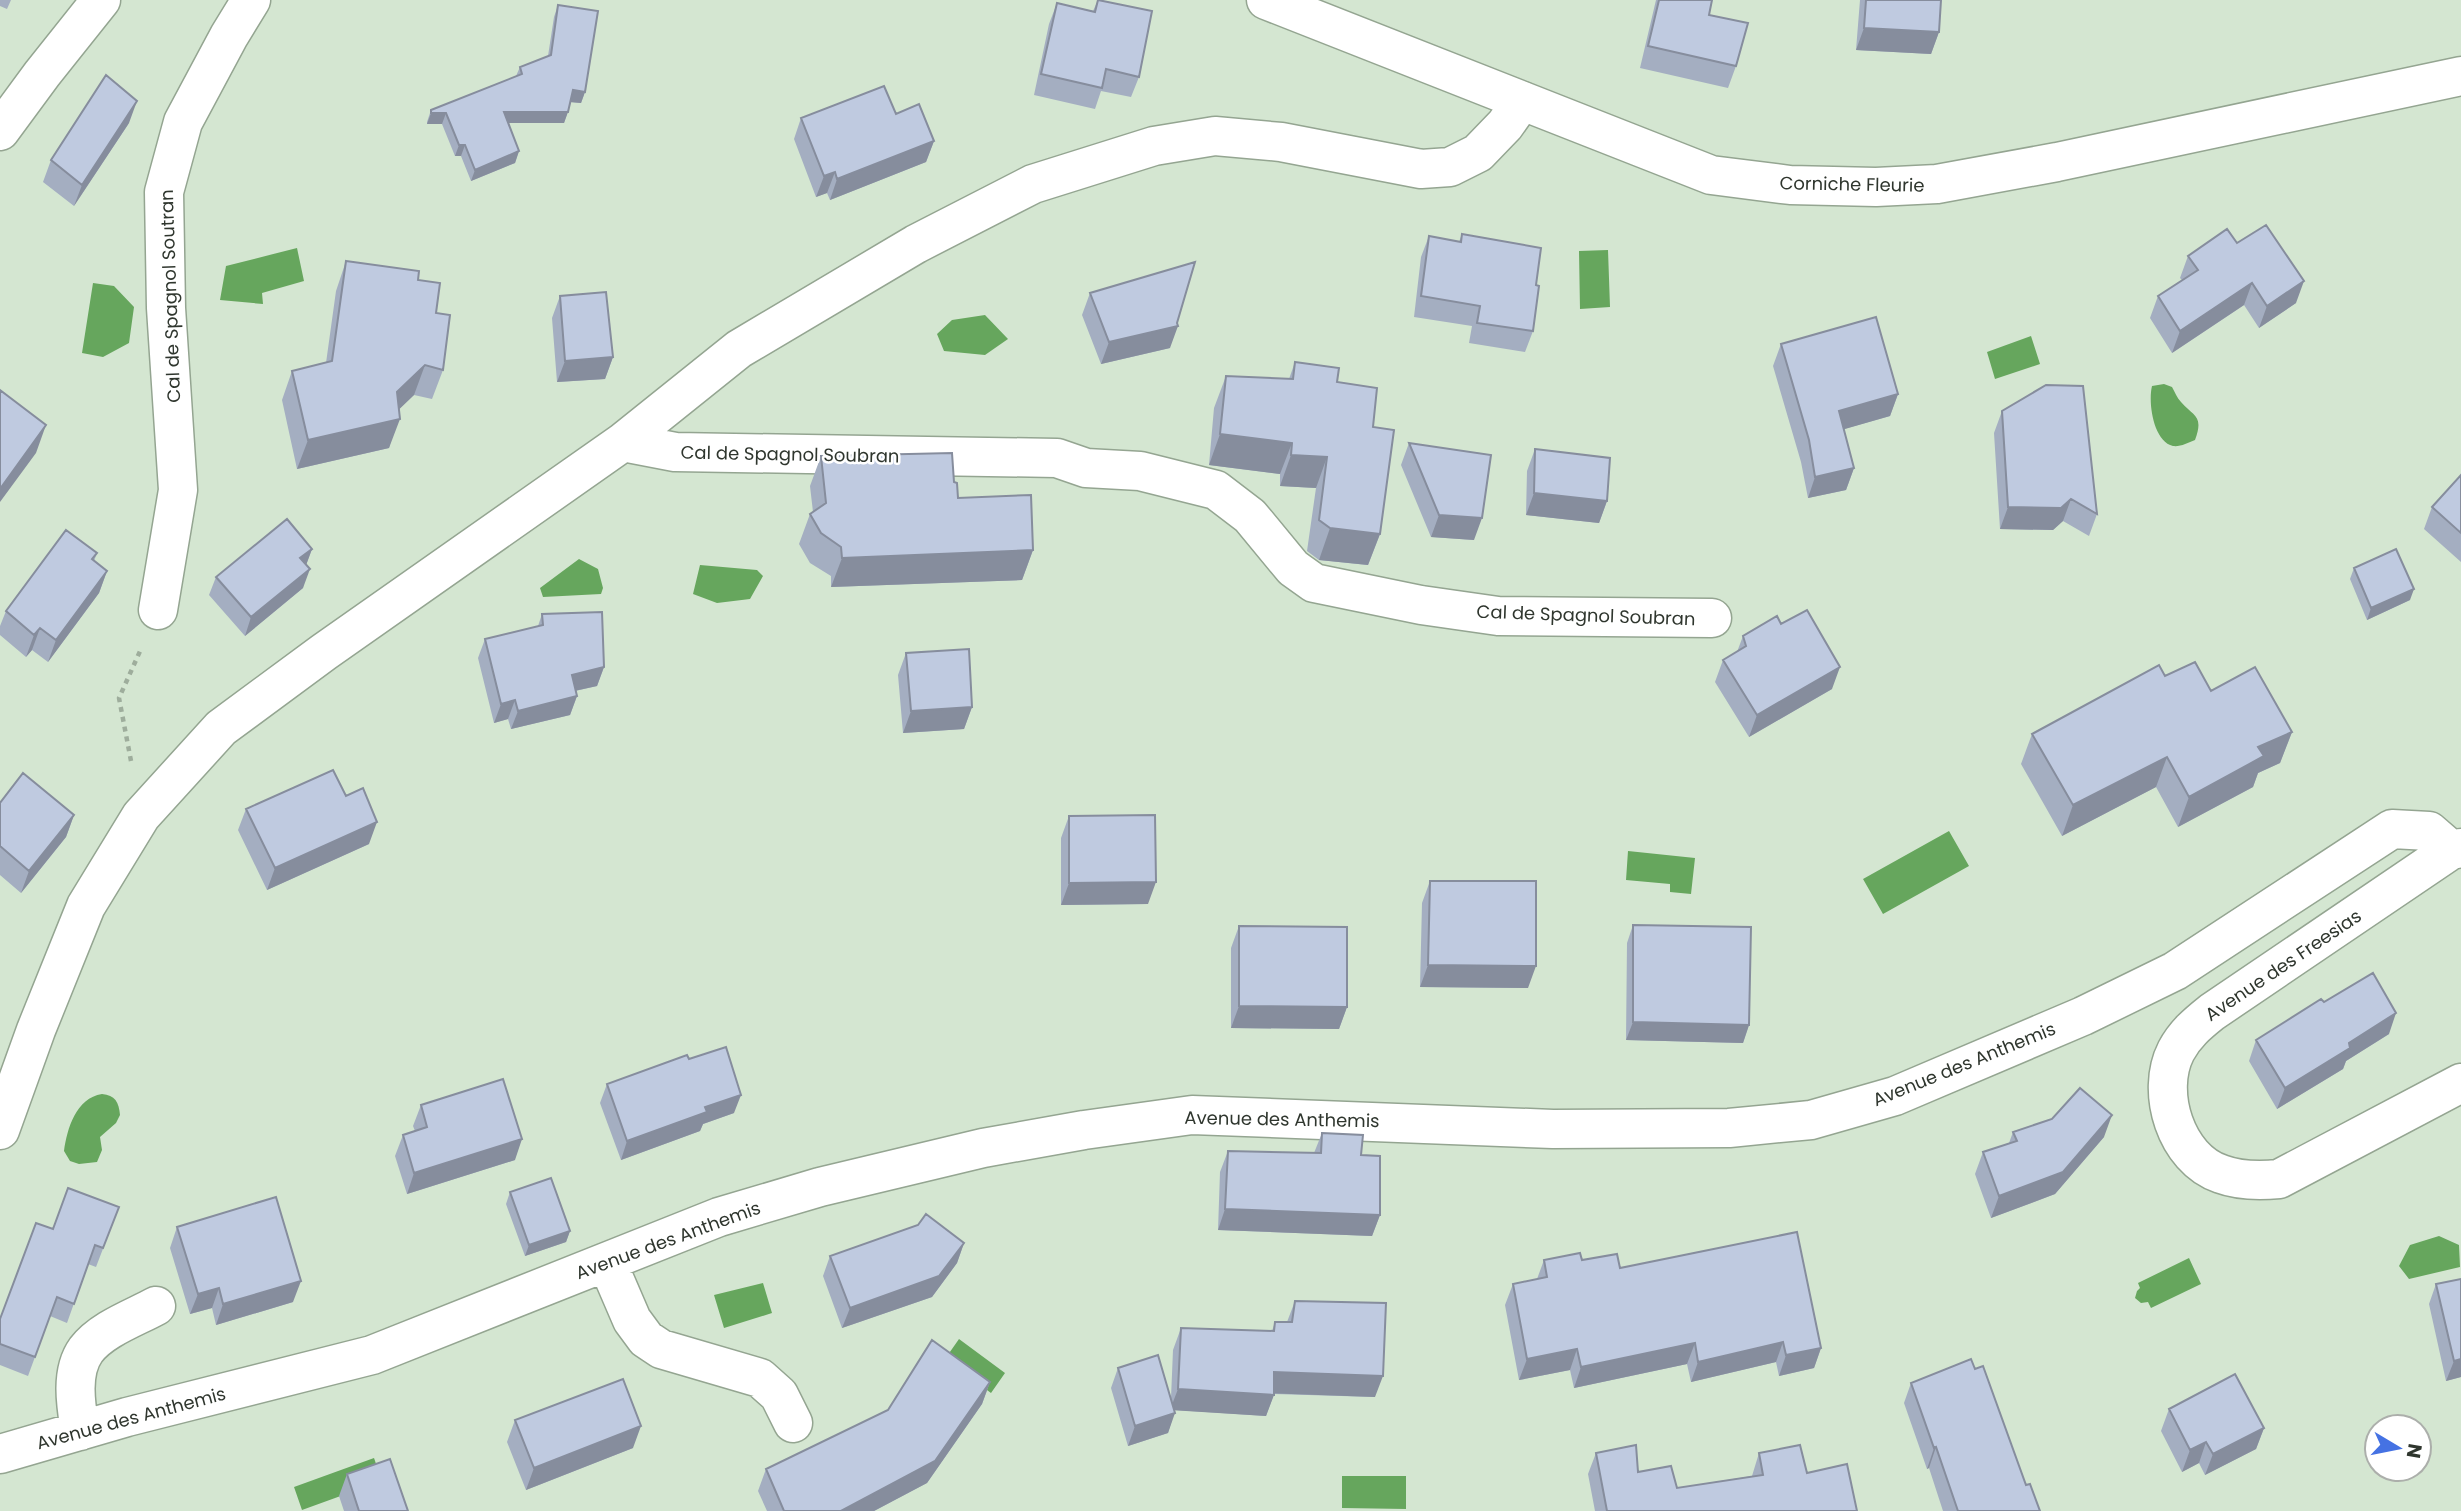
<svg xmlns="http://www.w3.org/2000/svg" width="2461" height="1511" font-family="Poppins,sans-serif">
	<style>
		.water { fill: #66a65d }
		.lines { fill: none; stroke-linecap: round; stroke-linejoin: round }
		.minor-casing { stroke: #94a591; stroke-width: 41 }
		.major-casing { stroke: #94a591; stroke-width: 41 }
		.path { stroke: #9ead9c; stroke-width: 4.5; stroke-dasharray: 5 5; stroke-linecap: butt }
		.minor { stroke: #fff; stroke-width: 38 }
		.major { stroke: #fff; stroke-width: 38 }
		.wall { fill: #a4aec1 }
		.shaded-wall { fill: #868d9d }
		.building { fill: #bfcae0; stroke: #868d9d; stroke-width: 2 }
		.labels { text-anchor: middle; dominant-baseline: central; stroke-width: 5; stroke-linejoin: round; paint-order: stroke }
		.street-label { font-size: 18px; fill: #2f362e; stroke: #fff }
	</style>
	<rect width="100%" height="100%" fill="#d4e6d1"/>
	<!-- water -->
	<path class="water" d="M297,248L304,281L262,293L263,304L220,300L226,266Z
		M1608,250L1610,307L1580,309L1579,251Z
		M93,283L114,286L134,307L129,343L103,357L82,353Z
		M985,315L1008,339L985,355L944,351L937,334L952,320Z
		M2031,336L2040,364L1995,379L1987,352Z
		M2164,384L2172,387C2175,392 2177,398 2181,402C2194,417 2204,415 2195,440C2188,443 2180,447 2173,446C2153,441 2148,402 2152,386Z
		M579,559L598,569L603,588L601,594L543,597L540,588Z
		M700,565L757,570L763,576L750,599L717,603L693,594Z
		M1949,831L1969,866L1883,914L1863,879Z
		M1628,851L1695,858L1691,894L1670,892V884L1626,880Z
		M102,1094C115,1095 119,1102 120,1115L116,1123L100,1137L102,1150L97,1162L79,1164L70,1161L64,1151C67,1129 76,1098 102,1094Z
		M2439,1236L2459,1245L2460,1267L2409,1279L2399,1266L2410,1245Z
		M2189,1258L2201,1284L2151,1308L2148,1302L2141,1303L2135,1298L2137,1291L2140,1288L2138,1283Z
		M763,1283L772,1313L724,1328L714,1295Z
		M959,1339L1005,1373L991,1393L945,1359Z
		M374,1458L382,1481L302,1510L294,1487Z
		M1342,1476H1406V1509L1342,1508Z"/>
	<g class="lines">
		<defs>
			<path id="minor" d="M623,442L675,452L1057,458L1086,468L1140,471L1216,490L1250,516L1293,568L1314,583L1421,605L1498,616L1712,618
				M158,610L178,490L166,308L164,192L183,122L229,36L251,0
				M2461,848L2451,850L2212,1012C2197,1024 2185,1034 2176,1051C2155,1092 2176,1159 2221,1174C2240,1181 2259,1181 2279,1179L2461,1083
				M0,1130L36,1030L86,906L141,816L221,728L324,652L623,442L739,349L916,244L1033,184L1154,146L1215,136L1281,142L1421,169L1450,167L1478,153L1505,125L1522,101
				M607,1262L632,1320L646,1339L661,1349L760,1378L779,1395L793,1423
				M80,1431C76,1406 70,1372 86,1350C102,1329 134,1318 156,1306
				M0,1454L127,1417L372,1355L719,1217L820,1187L983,1148L1084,1130L1192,1115L1553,1129L1729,1128L1811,1120L1895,1096L2083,1016L2175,971L2392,829L2429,831L2451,850"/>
			<path id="major" d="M1266,0L1711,175L1790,185L1876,187L1937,184L2057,162L2461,76
				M0,131L42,74L101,0"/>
		</defs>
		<!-- minor casing -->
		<use href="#minor" class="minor-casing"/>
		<!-- major casing -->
		<use href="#major" class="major-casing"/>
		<!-- path -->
		<path class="path" d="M131,761L119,698L141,649"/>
		<!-- minor -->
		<use href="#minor" class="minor"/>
		<!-- major -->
		<use href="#major" class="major"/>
	</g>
	<!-- wall -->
	<path class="wall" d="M0,0H11L7,9L0,6Z
		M1098,0L1139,77L1131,97L1101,91L1095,109L1034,95L1049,24L1057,3L1093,11Z
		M1656,0H1712L1709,15L1736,66L1728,88L1640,68Z
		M1860,0H1941L1939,32L1931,54L1856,50Z
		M558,5L585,92L581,103L571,102L564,123H508L519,151L515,163L471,181L461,156H455L442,124H427V122L431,110L516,76L520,67L548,56L554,17Z
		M896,114L934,141L926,162L830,200L827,193L816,197L794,139L801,118Z
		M129,123L74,206L43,182L51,160Z
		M1462,234L1536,285L1533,331L1525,352L1469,343L1472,326L1414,317L1421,257L1429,236L1459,242Z
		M2237,243L2296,303L2259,328L2244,305L2172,353L2150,318L2158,296L2182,280L2180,278L2188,256Z
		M346,261L418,280L436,313L443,370L432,399L414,395L399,409L389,448L297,469L282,400L292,371L326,363L336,291Z
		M1090,293L1170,348L1101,364L1082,315Z
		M560,296L613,357L605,379L557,382L552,318Z
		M1781,344L1898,394L1890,416L1844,429L1854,468L1846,490L1808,498L1801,462L1773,366Z
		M1295,362L1337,382L1373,427L1380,534L1368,565L1319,560L1307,551L1316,488L1280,486V474L1209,465L1214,408L1226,376L1289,379Z
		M2002,411L2097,514L2089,536L2063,521L2053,530L2000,529L1994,433Z
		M1409,443L1474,540L1431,537L1401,465Z
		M1535,449L1607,501L1599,523L1526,515L1527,471Z
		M821,456L954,482L958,498L1033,550L1022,580L831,587V576L810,563L799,544L810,514L813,512L810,486Z
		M2461,475V562L2424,529L2432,507Z
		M312,549L306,565L303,588L245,636L209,595L216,577Z
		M97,553L94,561L107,571L99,593L48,662L32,650L26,657L0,635V626L6,611Z
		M2354,568L2410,600L2367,620L2350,579Z
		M542,614L604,667L597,686L575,691L577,696L570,715L511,729L508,719L494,723L478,658L485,639L538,626Z
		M1781,624L1832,689L1749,737L1715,682L1723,660L1737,652L1743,636Z
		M906,653L972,707L964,729L903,733L898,675Z
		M2165,676L2211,691L2292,732L2280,763L2258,773L2253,787L2178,827L2156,787L2062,836L2021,764L2032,734Z
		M346,796L369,844L267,890L238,830L246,809Z
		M0,803L74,815L66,837L21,893L0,875Z
		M1069,816L1148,904L1061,905V838Z
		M1430,881L1528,988L1420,987L1422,903Z
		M1633,925L1749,1025L1743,1043L1626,1040L1627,943Z
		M1239,926L1347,1007L1339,1029L1231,1028V948Z
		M2324,1002L2389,1034L2346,1061L2343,1069L2277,1109L2249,1061L2256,1040Z
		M689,1059L734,1113L703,1124L700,1131L621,1160L600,1103L607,1084Z
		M421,1105L515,1160L407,1194L395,1156L403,1135L415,1131L413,1126Z
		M2013,1132L2104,1137L2055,1194L1991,1218L1975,1174L1983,1152L2009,1143Z
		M1322,1133L1380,1215L1372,1236L1218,1230L1220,1172L1228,1151L1314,1153Z
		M510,1192L570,1231L566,1242L525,1256L506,1204Z
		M119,1207L96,1267L88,1264L67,1323L50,1316L28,1376L0,1365V1319L53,1229Z
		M177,1227L293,1302L216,1325L212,1308L190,1314L170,1248Z
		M964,1243L957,1263L932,1297L842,1328L823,1276L830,1256Z
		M1544,1260H1582L1620,1268L1821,1348L1814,1368L1779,1376L1776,1362L1691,1382L1687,1364L1574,1388L1570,1370L1519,1380L1505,1305L1513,1284L1537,1279Z
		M2436,1284L2461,1377L2446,1381L2429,1304Z
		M1295,1301L1375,1397L1274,1394L1266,1416L1175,1410L1168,1433L1128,1446L1111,1388L1118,1368L1171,1398L1173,1350L1181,1328L1272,1331L1275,1322H1287Z
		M1975,1369L2026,1485L2040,1511H1943L1929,1468L1927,1469L1904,1403L1911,1383Z
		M990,1382L982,1404L927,1483L874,1511H767L758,1491L766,1469Z
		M2169,1409L2264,1428L2256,1449L2205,1475L2199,1463L2182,1472L2161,1431Z
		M515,1420L633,1448L526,1490L507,1442Z
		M1596,1453L1638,1472L1677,1488L1752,1476L1759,1453L1807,1473L1857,1511H1595L1588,1474Z
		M347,1474L408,1511H344L339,1496Z"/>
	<!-- shaded-wall -->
	<path class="shaded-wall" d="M1864,28L1939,32L1931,54L1856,50Z
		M573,90L585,92L581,103L569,102Z
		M137,101L129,123L74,206L82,185Z
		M504,112H568L564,123H500Z
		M431,113H446L442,124H427Z
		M934,141L926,162L830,200L837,179Z
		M459,145H465L461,156H455Z
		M519,151L515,163L471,181L475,170Z
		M835,172L827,193L816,197L824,176Z
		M2304,281L2296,303L2259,328L2267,306Z
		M2252,283L2244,305L2172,353L2180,331Z
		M1178,326L1170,348L1101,364L1109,342Z
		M613,357L605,379L557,382L565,361Z
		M425,365L414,395L386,422L397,392Z
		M1898,394L1890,416L1831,433L1839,411Z
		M400,419L389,448L297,469L308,440Z
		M46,425L36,453L0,502V489Z
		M1220,434L1292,443L1280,474L1209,465Z
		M1291,455L1327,457L1316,488L1280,486Z
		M1854,468L1846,490L1808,498L1815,477Z
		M1534,493L1607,501L1599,523L1526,515Z
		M2071,499L2063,521L2053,530L2000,529L2008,507Z
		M1439,515L1482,518L1474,540L1431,537Z
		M1330,528L1380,534L1368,565L1319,560Z
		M312,549L305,568L300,558Z
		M1033,550L1022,580L831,587L842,558Z
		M310,569L303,588L245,636L251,617Z
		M107,571L99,593L48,662L56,640Z
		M2414,589L2410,600L2367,620L2371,608Z
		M40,628L32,650L26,657L34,635Z
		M604,667L597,686L565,693L572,675Z
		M1840,667L1832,689L1749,737L1757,715Z
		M577,696L570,715L511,729L518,711Z
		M515,700L508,719L494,723L501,704Z
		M972,707L964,729L903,733L911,711Z
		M2292,732L2280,763L2258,773L2253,787L2178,827L2189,797L2258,747Z
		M2167,757L2156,787L2062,836L2073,805Z
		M74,815L66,837L21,893L29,871Z
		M377,822L369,844L267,890L275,868Z
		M1156,882L1148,904L1061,905L1069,883Z
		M1428,965L1536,966L1528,988L1420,987Z
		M1239,1006L1347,1007L1339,1029L1231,1028Z
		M2396,1013L2389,1034L2346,1061L2343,1069L2277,1109L2285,1088L2349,1043Z
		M1633,1022L1749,1025L1743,1043L1626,1040Z
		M741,1095L734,1113L703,1124L700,1131L621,1160L627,1141L705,1107Z
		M2112,1115L2104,1137L2055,1194L1991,1218L1999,1196Z
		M522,1139L515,1160L407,1194L414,1173Z
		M1225,1209L1380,1215L1372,1236L1218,1230Z
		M570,1231L566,1242L525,1256L529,1245Z
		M964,1243L957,1263L932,1297L842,1328L850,1308Z
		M301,1281L293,1302L216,1325L223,1304Z
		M219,1288L212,1308L190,1314L198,1294Z
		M1783,1342L1776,1362L1691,1382L1698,1362Z
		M1695,1343L1687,1364L1574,1388L1581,1367Z
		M1821,1348L1814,1368L1779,1376L1786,1355Z
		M1577,1349L1570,1370L1519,1380L1527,1359Z
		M2461,1359V1377L2446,1381L2454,1361Z
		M1274,1372L1383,1376L1375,1397L1266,1393Z
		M990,1382L982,1404L927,1483L874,1511H841Z
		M1178,1389L1274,1395L1266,1416L1170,1410Z
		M1175,1413L1168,1433L1128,1446L1135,1426Z
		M641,1426L633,1448L526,1490L534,1468Z
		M2264,1428L2256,1449L2205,1475L2213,1454Z
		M2206,1442L2199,1463L2182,1472L2190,1450Z
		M1936,1447L1929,1468L1927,1469L1934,1448Z"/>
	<!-- building -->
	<path class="building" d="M1098,0L1152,11L1139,77L1106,69L1102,88L1041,74L1057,3L1095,12Z
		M1659,0H1712L1709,15L1748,23L1736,66L1648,46Z
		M1866,0H1941L1939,32L1864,28Z
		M558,5L598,11L585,92L573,90L568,112H504L519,151L475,170L465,145H459L446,113H431V110L522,74L520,67L551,55Z
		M106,75L137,101L82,185L51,160Z
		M884,86L896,114L919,104L934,141L837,179L835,172L824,176L801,118Z
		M2266,225L2304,281L2267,306L2252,283L2180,331L2158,296L2198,270L2188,256L2227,229L2237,243Z
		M1462,234L1541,248L1536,285L1539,286L1533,331L1477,323L1480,306L1421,296L1429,236L1461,242Z
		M346,261L419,271L418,280L440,283L436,313L450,315L443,370L425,365L397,392L400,419L308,440L292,371L332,361Z
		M1195,262L1177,323L1178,326L1109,342L1090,293Z
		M606,292L613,357L565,361L560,296Z
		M1876,317L1898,394L1839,411L1854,468L1815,477L1809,440L1781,344Z
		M1295,362L1339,368L1337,382L1377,388L1373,427L1394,430L1380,534L1330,528L1319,520L1327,457L1291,455L1292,443L1220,434L1226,376L1293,379Z
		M2046,385L2083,386L2097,514L2071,499L2061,508L2008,507L2002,411Z
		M0,390L46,425L0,489Z
		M1409,443L1491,455L1482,518L1439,515Z
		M1535,449L1610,458L1607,501L1534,493Z
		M952,453L954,482L957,483L958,498L1031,495L1033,550L842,558L841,547L821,533L810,514L826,503L821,456Z
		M2461,475V533L2432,507Z
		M287,519L312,549L300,558L310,569L251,617L216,577Z
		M66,530L97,553L92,559L107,571L56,640L40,628L34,635L6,611Z
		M2396,549L2414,589L2371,608L2354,568Z
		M1807,610L1840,667L1757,715L1723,660L1746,646L1743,636L1777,616L1781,624Z
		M602,612L604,667L572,675L577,696L518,711L515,700L501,704L485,639L543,625L542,614Z
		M969,649L972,707L911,711L906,653Z
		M2195,662L2211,691L2255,667L2292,732L2258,747L2264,756L2189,797L2167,757L2073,805L2032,734L2159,665L2165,676Z
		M333,770L346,796L363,788L377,822L275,868L246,809Z
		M23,773L74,815L29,871L0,846V803Z
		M1155,815L1156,882L1069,883V816Z
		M1430,881H1536V966L1428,965Z
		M1633,925L1751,927L1749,1025L1633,1022Z
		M1239,926L1347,927V1007L1239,1006Z
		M2373,973L2396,1013L2349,1043L2350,1048L2285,1088L2256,1040L2321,999L2324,1002Z
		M726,1047L741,1095L705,1107L707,1112L627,1141L607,1084L687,1055L689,1059Z
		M503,1079L522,1139L414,1173L403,1135L427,1127L421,1105Z
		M2080,1088L2112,1115L2063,1172L1999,1196L1983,1152L2017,1141L2013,1132L2052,1119Z
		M1322,1133L1363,1135L1361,1155L1380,1156V1215L1225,1209L1228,1151L1321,1153Z
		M551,1178L570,1231L529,1245L510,1192Z
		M68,1188L119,1207L103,1248L95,1245L74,1304L57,1297L35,1357L0,1344V1319L36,1223L53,1229Z
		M276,1197L301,1281L223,1304L219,1288L198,1294L177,1227Z
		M926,1214L964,1243L939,1276L850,1308L830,1256L918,1225Z
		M1797,1232L1821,1348L1786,1355L1783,1342L1698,1362L1695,1343L1581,1367L1577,1349L1527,1359L1513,1284L1547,1277L1544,1260L1580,1253L1582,1260L1617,1254L1620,1268Z
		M2461,1279V1359L2454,1361L2436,1284Z
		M1295,1301L1386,1303L1383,1376L1274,1372V1395L1178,1389L1181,1328L1274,1331L1275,1322H1292Z
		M932,1340L990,1382L935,1461L841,1511H784L766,1469L888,1410Z
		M1158,1355L1175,1413L1135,1426L1118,1368Z
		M1971,1359L1975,1369L1983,1366L2026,1485L2030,1484L2040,1511H1958L1936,1447L1934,1448L1911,1383Z
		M2235,1374L2264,1428L2213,1454L2206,1442L2190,1450L2169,1409Z
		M623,1379L641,1426L534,1468L515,1420Z
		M1636,1445L1638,1472L1671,1466L1677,1488L1763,1475L1759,1453L1800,1445L1807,1473L1847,1464L1857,1511H1607L1596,1453Z
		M390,1459L408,1511H359L347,1474Z"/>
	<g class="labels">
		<!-- street labels -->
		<g class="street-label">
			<text transform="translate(1852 184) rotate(1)">Corniche Fleurie</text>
			<text transform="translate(170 296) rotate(-92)">Cal de Spagnol Soutran</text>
			<text transform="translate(790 454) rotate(1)">Cal de Spagnol Soubran</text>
			<text transform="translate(1586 615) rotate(2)">Cal de Spagnol Soubran</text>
			<text transform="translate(2283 965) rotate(-34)">Avenue des Freesias</text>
			<text transform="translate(1964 1064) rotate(-22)">Avenue des Anthemis</text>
			<text transform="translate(1282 1119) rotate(1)">Avenue des Anthemis</text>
			<text transform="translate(668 1240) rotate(-20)">Avenue des Anthemis</text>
			<text transform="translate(131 1418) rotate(-15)">Avenue des Anthemis</text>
		</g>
	</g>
	<!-- north arrow -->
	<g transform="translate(2398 1448) rotate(100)"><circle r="33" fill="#ffffff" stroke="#acafab" stroke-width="2"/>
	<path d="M0-5L12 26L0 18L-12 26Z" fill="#4572e3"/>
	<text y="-10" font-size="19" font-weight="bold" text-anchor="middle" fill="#2f362e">N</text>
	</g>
</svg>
